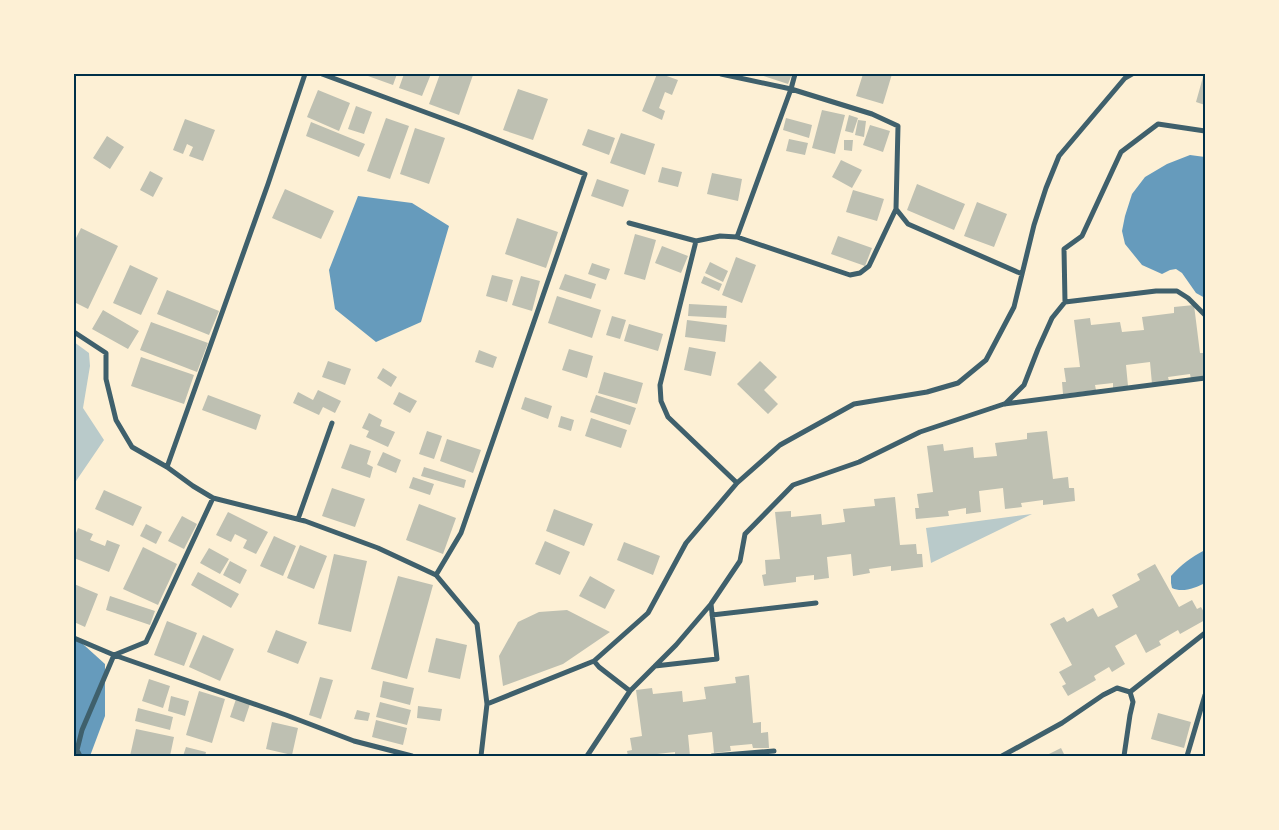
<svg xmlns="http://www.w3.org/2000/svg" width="1279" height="830" font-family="Figtree,sans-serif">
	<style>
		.green { fill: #b9caca }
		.water { fill: #669bbc }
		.building { fill: #bec0b2 }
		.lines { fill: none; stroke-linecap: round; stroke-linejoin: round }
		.minor { stroke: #3f606c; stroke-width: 5 }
		.neatline { fill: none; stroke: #003049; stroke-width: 2 }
	</style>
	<rect width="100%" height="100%" fill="#fdf0d5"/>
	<!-- green -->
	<path class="green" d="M74,342L89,353L90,366L83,408L104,440L74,484Z
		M1032,514L931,563L926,528Z"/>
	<!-- water -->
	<path class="water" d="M1190,155L1205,157V298L1196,293L1182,273L1176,269L1170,270L1162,274L1142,265L1125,244L1122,231L1125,216L1132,194L1145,177L1167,164Z
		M358,196L412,203L449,226L421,322L376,342L335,309L329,270Z
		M1205,550V583C1196,588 1182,593 1172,588L1171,583V576C1181,565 1191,557 1205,550Z
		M74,636L105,664V716L90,756H74Z"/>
	<!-- building -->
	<path class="building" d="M369,74H397L393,85L368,76Z
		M404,74H431L422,96L399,88Z
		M440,74L473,75L459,115L429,104Z
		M657,74H661L678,80L672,95L665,92L659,108L665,111L662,120L642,111Z
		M757,74H792L788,84Z
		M863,74H892L883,104L856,96Z
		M1203,77L1205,78V105L1196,102Z
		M518,89L548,99L533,140L503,130Z
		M318,90L350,103L339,131L307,117Z
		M356,106L372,112L364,134L348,129Z
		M822,110L845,115L835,154L812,148Z
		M849,115L858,118L853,133L845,131Z
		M386,118L409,126L390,179L367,171Z
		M786,118L812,125L809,138L783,130Z
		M185,119L215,130L203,161L189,156L193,147L187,144L183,154L173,150Z
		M858,120L866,121L864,137L855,135Z
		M311,122L365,144L359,157L306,136Z
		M870,125L890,131L883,152L863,145Z
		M415,128L445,138L429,184L400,174Z
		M588,129L615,138L609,155L582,145Z
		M621,133L655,144L645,175L610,163Z
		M107,136L124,147L110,169L93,158Z
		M789,139L808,143L805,155L786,151Z
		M844,140H853L852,151L844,150Z
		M841,160L862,170L852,188L832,177Z
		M662,167L682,172L678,187L658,182Z
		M150,171L163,178L153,197L140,190Z
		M712,173L742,179L738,201L707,194Z
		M597,179L629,190L623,207L591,196Z
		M917,184L965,204L954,230L907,210Z
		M285,189L334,211L321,239L272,218Z
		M853,190L884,199L877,221L846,212Z
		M977,202L1007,214L994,247L964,236Z
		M517,218L558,232L546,268L505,254Z
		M81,228L118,246L88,309L74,302V242Z
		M635,234L656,240L645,280L624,274Z
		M838,236L872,248L865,266L831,254Z
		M662,246L688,256L681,273L655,263Z
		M736,257L756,265L742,303L722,295Z
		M710,262L728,271L723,282L705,273Z
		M592,263L610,269L606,280L588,274Z
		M130,265L158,278L141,315L113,303Z
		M565,274L596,284L591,299L559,289Z
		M492,275L513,280L507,302L486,296Z
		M521,276L540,281L532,311L512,305Z
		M704,276L722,284L719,291L701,283Z
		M167,290L219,311L209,335L157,314Z
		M557,296L601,310L592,338L548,323Z
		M689,304L727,306L726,318L688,316Z
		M1194,305L1200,353H1205V377L1191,379L1190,374L1168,377L1169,381L1152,384L1150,362L1126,365L1128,386L1113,388V383L1095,385L1096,390L1063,394L1062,382H1066L1064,368L1080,367L1074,320L1090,318L1091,325L1120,322L1122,332L1144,330L1142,317L1174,313V307Z
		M103,310L139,331L128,349L92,329Z
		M612,316L626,320L620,339L606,335Z
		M687,320L727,325L725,342L685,337Z
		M151,322L208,343L197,372L140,350Z
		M629,324L663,334L658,351L624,341Z
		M689,347L716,352L711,376L684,370Z
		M569,349L593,356L587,378L562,370Z
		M479,350L497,357L493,368L475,362Z
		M141,357L194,375L184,404L131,386Z
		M328,361L351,369L345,385L322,377Z
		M760,361L777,377L764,390L778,404L768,414L737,384Z
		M383,368L397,377L391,387L377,378Z
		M604,372L643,383L637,404L598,393Z
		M318,390L341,401L335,413L323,407L319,415L293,403L298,392L313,400Z
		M399,392L417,401L410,413L393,404Z
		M208,395L261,415L256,430L202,410Z
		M596,395L636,408L630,425L590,412Z
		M525,397L552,406L548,419L521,409Z
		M369,413L382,420L380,426L395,432L388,447L366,437L369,431L362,428Z
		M561,416L574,420L571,431L558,427Z
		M591,418L627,430L621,448L585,436Z
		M427,431L442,436L434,459L419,454Z
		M1047,431L1053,479L1068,477L1069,488H1074L1075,501L1043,505V500L1021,503L1022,507L1005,509L1003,488L979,491L981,512L966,514V508L948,511L949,516L916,519L915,508H919L917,494L933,492L927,446L943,444L944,451L973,447L974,458L997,456L995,443L1027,439V433Z
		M447,439L481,450L473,473L440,461Z
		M350,444L371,451L367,464L373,467L370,478L341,468Z
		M383,452L401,460L396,473L377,465Z
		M424,467L466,480L464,488L421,476Z
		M413,477L434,484L430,495L409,488Z
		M332,488L365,499L355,527L322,516Z
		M104,490L142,507L133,526L95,509Z
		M895,497L900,545L916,544L917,554H922L923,567L891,571V566L869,569L870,573L853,576L851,554L827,557L829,578L814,580V575L796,577V582L764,586L762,575L766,574L765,560L780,559L775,512L791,511V517L821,514L822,525L845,522L843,509L875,506L874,499Z
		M419,504L456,518L443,554L406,540Z
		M554,509L593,524L584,546L546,531Z
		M228,512L268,532L256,554L243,548L247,540L235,534L231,542L216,535Z
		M182,516L197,524L184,549L168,541Z
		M146,524L162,532L156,544L140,536Z
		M78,528L93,534L90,540L105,546L107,540L120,545L109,572L74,558V538Z
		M274,536L296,546L283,576L260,566Z
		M545,541L570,552L560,575L535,564Z
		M624,542L660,556L653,575L617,560Z
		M300,545L327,556L314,589L287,578Z
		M143,547L177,564L158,605L123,589Z
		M209,548L229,559L220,574L200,563Z
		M334,554L367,561L351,632L318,624Z
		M230,561L247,570L240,584L223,575Z
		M1155,564L1179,607L1192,600L1197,609L1201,607L1205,614V620L1180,634L1178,630L1159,641L1161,645L1146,653L1136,634L1115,646L1125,664L1112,672L1109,667L1094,676L1096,680L1068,696L1062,686L1066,684L1059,672L1072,665L1050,624L1064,617L1067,622L1093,608L1098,617L1118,607L1112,595L1140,580L1137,574Z
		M198,572L239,594L231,608L191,585Z
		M398,576L433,585L407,679L371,669Z
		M590,576L615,590L605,609L579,596Z
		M74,584L98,594L85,627L74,622Z
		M110,596L155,611L150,625L106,610Z
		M567,610L610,632L563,664L503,686L499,656L518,622L539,612Z
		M167,621L197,633L184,666L154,655Z
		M276,630L307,642L298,664L267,652Z
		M203,635L234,649L220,681L189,667Z
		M436,638L467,645L460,679L428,672Z
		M749,675L753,723L761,722V733L768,732L769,748H753L752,744L730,746L731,751L714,753L712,732L688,735L690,756H675V752L657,754V756H628L627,751L632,750L630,738L642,736L636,690L652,688L653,694L682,691L683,702L706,699L704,687L736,683L735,677Z
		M320,677L333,680L321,719L309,715Z
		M149,679L170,686L163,708L142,701Z
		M383,681L414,688L410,705L380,697Z
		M199,691L225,699L212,743L186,735Z
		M171,696L189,701L185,716L168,711Z
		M236,699L250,704L244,722L230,717Z
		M380,702L411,710L407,725L376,717Z
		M418,706L442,709L440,721L417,718Z
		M138,708L173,717L170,730L135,721Z
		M357,710L370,713L368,721L354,719Z
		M1158,713L1191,722L1184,748L1151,739Z
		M376,720L407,728L403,745L372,737Z
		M272,722L298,728L292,755L266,749Z
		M136,729L174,737L170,756H130Z
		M186,747L206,752L205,756H183Z
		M1061,748L1065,756H1045Z"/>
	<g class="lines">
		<!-- minor -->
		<path class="minor" d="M322,74L468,128L585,174L461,533L436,575
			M721,74L791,89L737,237
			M795,74L791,89L872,114L898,126L896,209L908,224L1022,274
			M629,223L696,241L720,236L737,237L850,275L860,273L869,266L896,209
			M696,241L660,385L661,401L668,417L737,483
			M1065,302L1064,249L1082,236L1121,152L1158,124L1205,131
			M74,332L106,353V379L116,420L132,447L167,467L193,486L213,498L305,521L378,548L436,575L477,624L487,704L481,756
			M1005,404L1024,385L1038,349L1052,318L1065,302L1156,291H1177L1188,298L1205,315
			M167,467L268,184L305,74
			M213,498L146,642L114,655L286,715L354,741L412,756
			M298,519L332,423
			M712,615L816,603
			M74,638L114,655L82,730L77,750L80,756
			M655,666L717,659L711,604
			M630,691L676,645L711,604L740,561L745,534L793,485L859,462L920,432L1004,404L1205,378
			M1130,692L1205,633
			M487,704L594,661L648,613L686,543L737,483L780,445L854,404L927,392L958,383L986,360L1014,307L1034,225L1046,188L1059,156L1125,78L1132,74
			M587,756L630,691L599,667L594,661
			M712,756L774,751
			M1002,756L1062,723L1103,695L1117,688L1130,692L1133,702L1130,715L1124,756
			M1187,756L1205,695"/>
	</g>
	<!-- border -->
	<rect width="1279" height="830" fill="none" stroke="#fdf0d5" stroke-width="150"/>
	<rect x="75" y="75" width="1129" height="680" class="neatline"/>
</svg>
